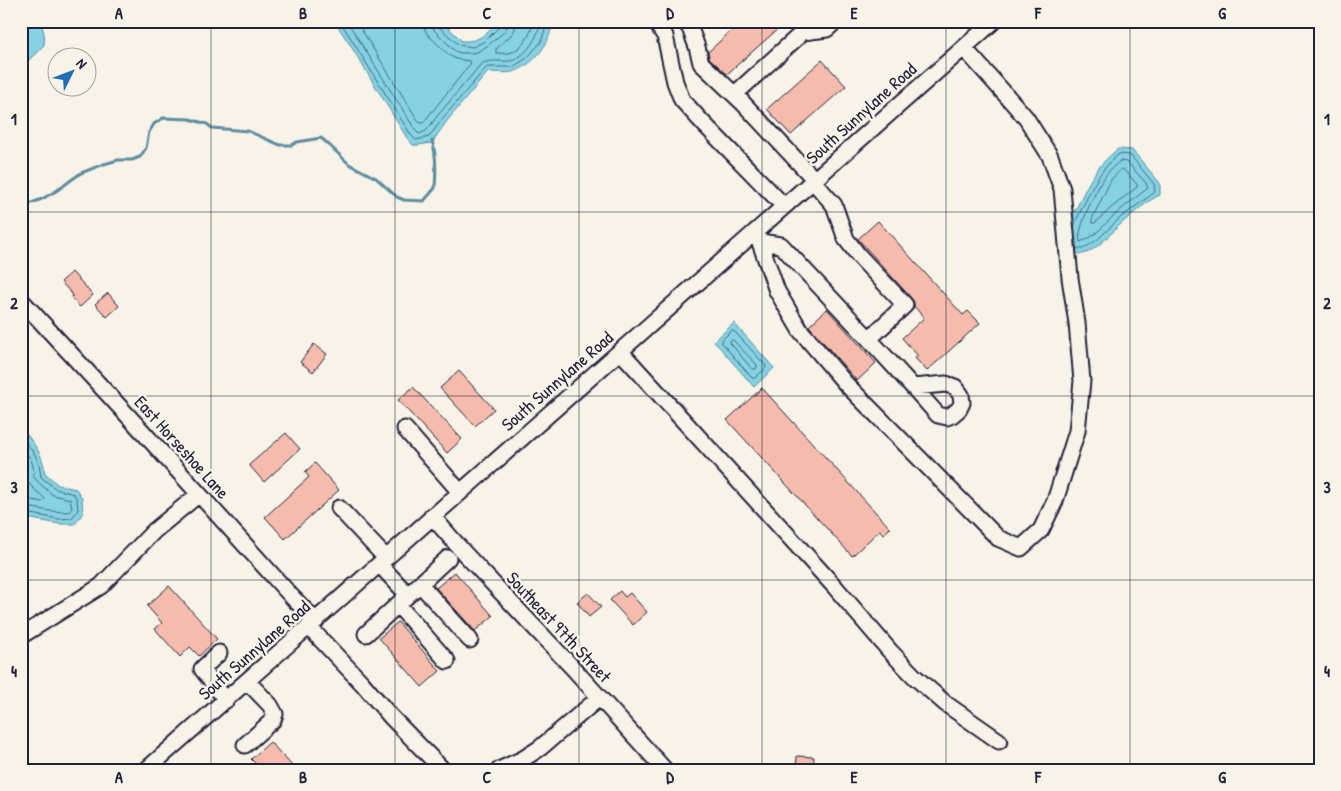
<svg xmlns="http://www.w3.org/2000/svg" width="1341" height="791" font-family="'Patrick Hand',sans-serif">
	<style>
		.water { fill: #84d2e2; stroke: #5d8c9f }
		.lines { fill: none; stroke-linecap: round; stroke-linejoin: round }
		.shore { stroke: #49687e; stroke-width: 1 }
		.stream { stroke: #5d8c9f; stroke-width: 3 }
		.building { fill: #f5bbac; stroke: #22223b }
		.minor-casing { stroke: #22223b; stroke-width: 19 }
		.minor { stroke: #f7f3e8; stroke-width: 15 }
		.grid { fill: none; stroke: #22223b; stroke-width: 1; stroke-opacity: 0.55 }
		.labels { text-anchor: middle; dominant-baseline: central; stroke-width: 5; stroke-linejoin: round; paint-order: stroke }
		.street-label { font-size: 18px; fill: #22223b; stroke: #f7f3e8 }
		.neatline { fill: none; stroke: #22223b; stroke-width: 2 }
		.grid-label { font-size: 16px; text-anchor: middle; font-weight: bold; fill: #22223b }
	</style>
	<rect width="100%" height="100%" fill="#f7f3e8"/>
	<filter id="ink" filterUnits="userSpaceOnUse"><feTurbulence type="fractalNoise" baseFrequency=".02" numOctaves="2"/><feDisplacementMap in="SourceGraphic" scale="10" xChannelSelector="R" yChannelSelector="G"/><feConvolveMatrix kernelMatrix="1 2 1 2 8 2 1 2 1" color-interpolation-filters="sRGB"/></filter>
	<g filter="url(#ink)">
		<!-- water -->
		<path class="water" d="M21,21H37C45,29 45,34 44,45L21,68Z
			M334,21H442L462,41C479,42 487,34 498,21H552C552,42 535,63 516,71C509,74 496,72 488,72L447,121L435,138L433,143C426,143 420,146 413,145L407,138L349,43Z
			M1118,149L1132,150L1160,183V195C1147,201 1134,213 1123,222C1113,231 1096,251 1083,254C1079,255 1076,253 1073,251C1072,239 1069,216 1077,207C1088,183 1096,166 1118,149Z
			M734,323L774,368L754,387L714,341Z
			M21,427C33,443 43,453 45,473L58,485L76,489L82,498L83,513L75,524H59L21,517Z"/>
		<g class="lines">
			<!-- shore -->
			<path class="shore" d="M340,21L411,135L416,140L429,137L443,118L485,69L488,67H513L527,58L541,42L546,26L547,21
				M347,21L416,131L419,134L426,131L439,114L481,64C490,59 500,62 510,61C525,58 540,36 540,21
				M356,21L419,122L421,123H423L471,63L469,61L456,59L449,55L428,35L424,28V21
				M431,21L434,30L455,51L460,53H473L477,52L487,46L504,32L507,27L508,21
				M438,21L439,27L459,45L473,47L485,41L500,26L502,21
				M515,21V29L512,34L496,49V53C500,53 505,54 509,53C522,50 532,34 533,21
				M1120,161L1127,162L1146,183L1148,188C1138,196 1127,204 1117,213C1106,222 1095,238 1080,242C1076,230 1097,187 1106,175C1110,170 1115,165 1120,161Z
				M1122,169L1124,170L1137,184V187L1111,208L1095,223H1092V219L1111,180Z
				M1074,227C1076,219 1080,213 1083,206C1093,186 1101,168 1119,154L1130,155L1154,184L1155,192L1120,218L1097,240L1083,249H1078L1076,247
				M732,331L735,332L766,366L765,369L755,378H752L722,343V340Z
				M733,340L757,365V367L756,369H752L731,344L730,342Z
				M21,435L35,455L39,464L41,477L56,489L74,494L77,500L78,510L72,518L59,519L21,512
				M21,446L30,458L33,465L34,477L37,481L53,495L70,499L72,508L69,512L50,511L21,506
				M21,459C26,466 25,474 28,482C32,489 40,493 45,499L42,502L21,498"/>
			<!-- stream -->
			<path class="stream" d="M21,207L42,199L56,191L81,173L104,164L118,160H132L140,157L146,148L149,132L154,124L163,118L190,119L207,124L212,128L248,131L280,145H292L297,142L321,138L327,143L349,164L376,178L397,197L404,200L424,201L435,188C436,174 437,154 432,141"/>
		</g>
		<!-- building -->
		<path class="building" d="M742,21H787L727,74L709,58L708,52Z
			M822,60L846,86L791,135L767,109Z
			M878,221L963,315L968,311L980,323L927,371L915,358L918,356L902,338L924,318L914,306V302L912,299L858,239Z
			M72,272L93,295L80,307L71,298L73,295L61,282Z
			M108,293L119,306L107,317L95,304Z
			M827,309L876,363L857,381L809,326Z
			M314,344L327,354L313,372L300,362Z
			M459,371L494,409L475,426L440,388Z
			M413,387L462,439L447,453L398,400Z
			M762,388L890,528L883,534L880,530L852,556L727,420Z
			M286,433L300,449L264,482L249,465Z
			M315,463L339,490L285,539L265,517L309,477L305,472Z
			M455,572L493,616L475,631L436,588Z
			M169,586L217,639L199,656L190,647L180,657L155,629L162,623L147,606Z
			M620,591L625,597L630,593L647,612L633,625L610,600Z
			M588,593L601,607L589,617L577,602Z
			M398,622L440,671L422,687L379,638Z
			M270,742L296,770H262L251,759Z
			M797,756L814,757L813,770H796Z"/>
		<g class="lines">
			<defs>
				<path id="minor" d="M655,21L665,36L675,82L682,100L703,123L784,206
					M684,21L690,28L697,47L701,63L742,102L815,180
					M735,94L803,32L827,29L836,21
					M813,181L834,205L846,239L859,256L905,305L869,339
					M756,231L777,291L800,330L806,337L846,384L998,538L1021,548L1041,530L1055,501L1077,431L1082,381L1077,323L1070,278L1062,189L1050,156L1026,118L1005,94L964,48
					M760,242L781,245L869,339L913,387L938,415L947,417L952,415L959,409L962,403L961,395L955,387L946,384L913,387
					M21,300L142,431L293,598L316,621
					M620,351L835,587L889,650L915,677L946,704L999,741
					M405,429L460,492
					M339,508L386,558
					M432,516L465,554L572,667L665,770
					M379,564L408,595
					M420,584L470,640
					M398,605L447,661
					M309,627L362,683L391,717L443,770
					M366,634L448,558
					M21,636L101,586L154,531L199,494
					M219,653L202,669L226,700
					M245,745L273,720L275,714L270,705L247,681
					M146,770L994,21
					M499,770L523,759L540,748L599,698"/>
			</defs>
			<!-- minor casing -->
			<use href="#minor" class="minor-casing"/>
			<!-- minor -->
			<use href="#minor" class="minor"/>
		</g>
	</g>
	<!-- grid -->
	<path class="grid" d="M211,21V770M395,21V770M579,21V770M762,21V770M946,21V770M1130,21V770M21,212H1320M21,396H1320M21,580H1320"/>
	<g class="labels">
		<!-- street labels -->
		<g class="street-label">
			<text transform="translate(861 113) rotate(-42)">South Sunnylane Road</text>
			<text transform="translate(557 381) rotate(-41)">South Sunnylane Road</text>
			<text transform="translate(182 447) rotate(48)">East Horseshoe Lane</text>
			<text transform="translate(559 627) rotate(47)">Southeast 97th Street</text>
			<text transform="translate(254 650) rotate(-41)">South Sunnylane Road</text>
		</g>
	</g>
	<!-- margin -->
	<rect width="1341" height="791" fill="none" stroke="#f7f3e8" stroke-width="55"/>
	<!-- north arrow -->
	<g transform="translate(72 72) rotate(48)"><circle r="24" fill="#f7f3e8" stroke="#a29fa3"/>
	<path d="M0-4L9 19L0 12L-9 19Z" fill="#1f6fb2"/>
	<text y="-8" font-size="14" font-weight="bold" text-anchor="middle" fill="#22223b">N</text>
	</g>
	<rect x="28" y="28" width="1286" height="736" class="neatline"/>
	<g class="grid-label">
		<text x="119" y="19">A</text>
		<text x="303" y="19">B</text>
		<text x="487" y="19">C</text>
		<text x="670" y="19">D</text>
		<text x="854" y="19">E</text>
		<text x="1038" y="19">F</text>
		<text x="1222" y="19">G</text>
		<text x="14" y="125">1</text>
		<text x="1327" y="125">1</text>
		<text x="14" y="309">2</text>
		<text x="1327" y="309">2</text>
		<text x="14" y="493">3</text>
		<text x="1327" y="493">3</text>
		<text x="14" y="677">4</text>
		<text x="1327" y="677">4</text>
		<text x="119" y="783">A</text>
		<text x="303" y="783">B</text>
		<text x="487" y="783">C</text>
		<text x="670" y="783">D</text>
		<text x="854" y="783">E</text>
		<text x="1038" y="783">F</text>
		<text x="1222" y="783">G</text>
	</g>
</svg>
